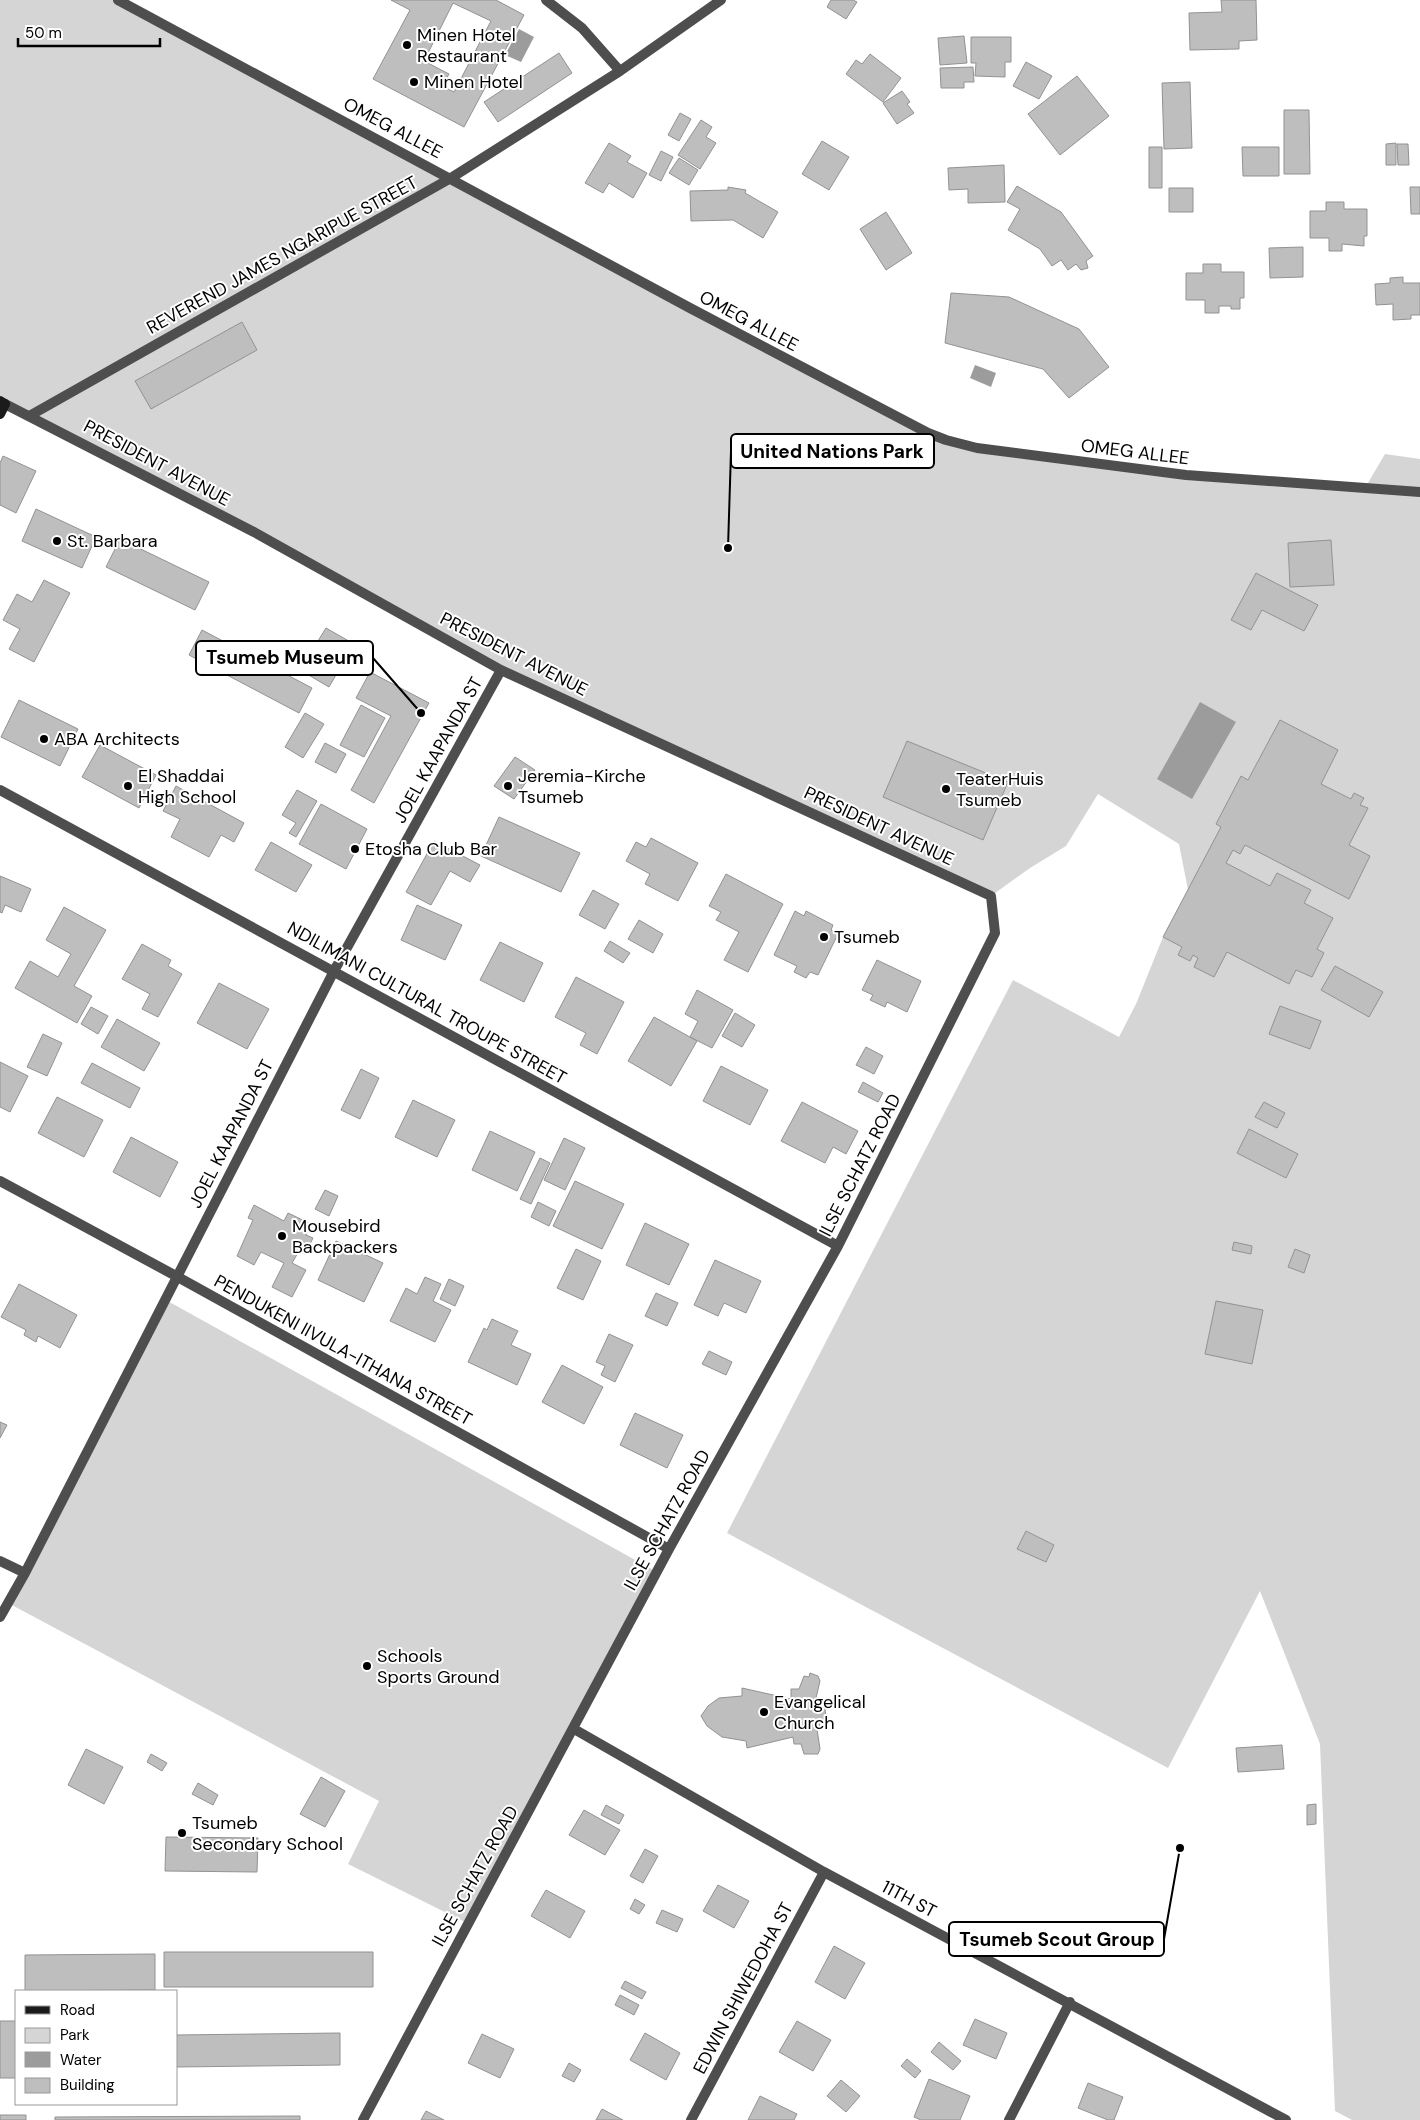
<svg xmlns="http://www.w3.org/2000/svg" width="1420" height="2120" font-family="'DM Sans',sans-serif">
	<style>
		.green { fill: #d5d5d5 }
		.water { fill: #9c9c9c }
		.building { fill: #bebebe; stroke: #929292; fill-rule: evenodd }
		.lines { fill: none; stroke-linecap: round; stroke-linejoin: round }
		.street { stroke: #4e4e4e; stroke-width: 10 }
		.secondary { stroke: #1b1b1b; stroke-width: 10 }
		.poi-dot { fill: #000; stroke: #fff; stroke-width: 2 }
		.labels { text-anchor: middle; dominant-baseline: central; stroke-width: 4; stroke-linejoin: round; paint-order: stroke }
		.poi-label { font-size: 18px; fill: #000; stroke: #fff; text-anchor: start }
		.street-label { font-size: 18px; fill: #000; stroke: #fff }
		.leader { fill: none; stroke: #000; stroke-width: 2 }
		.callout-dot { fill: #000; stroke: #fff; stroke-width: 2 }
		.callout { fill: #fff; stroke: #000; stroke-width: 2 }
		.callout-label { font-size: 19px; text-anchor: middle; font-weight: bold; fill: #000 }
	</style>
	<rect width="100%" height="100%" fill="#fff"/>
	<!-- green -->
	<path class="green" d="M0,0H118L946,440L1186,475L1365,488L1385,454L1420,459V2120H1352L1335,2111L1320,1744L1260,1591L1168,1768L727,1533L1013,980L1119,1037L1136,1004L1163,937L1188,890L1179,844L1098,794L1066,846L1030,868L991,896L501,670L0,401Z
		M164,1299L657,1572L467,1923L348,1864L379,1801L8,1603Z"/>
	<!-- water -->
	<path class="water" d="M519,29L534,37L521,62L505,55Z
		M975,365L996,373L991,387L970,378Z
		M1200,702L1236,722L1192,799L1157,779Z"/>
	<!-- building -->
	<path class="building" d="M391,0H496L524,15L464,127L373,79L410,10ZM453,3L491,21L454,92L442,86L449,74L424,61Z
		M831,0H853L857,2L846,19L827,7Z
		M1221,0H1256L1257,40L1239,41V49L1190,50L1189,13L1222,12Z
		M964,36L967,63L940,65L938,38Z
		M971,37H1011V62H1005V77L975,76L976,63H971Z
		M559,53L572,73L498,122L484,102Z
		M870,54L901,78L883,102L846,74L856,60L862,64Z
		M1026,62L1052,76L1039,99L1013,86Z
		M973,67L974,82H964V88H941L940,68Z
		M1077,76L1109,116L1060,155L1028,114Z
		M1190,82L1192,148L1164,149L1162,83Z
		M902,91L910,102L907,104L914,113L897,124L883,103Z
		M1284,110H1309L1310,174H1284Z
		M680,113L691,119L679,141L668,135Z
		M701,120L712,127L706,137L716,143L700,169L678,155Z
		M822,141L849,157L829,190L802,174Z
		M609,143L631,156L627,162L647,173L633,198L609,183L603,193L585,183Z
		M1396,143V165H1386V144Z
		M1397,144H1408L1409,165H1398Z
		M1149,147H1162V188H1149Z
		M1242,147H1279V176H1243Z
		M661,151L673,157L661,181L649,175Z
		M679,158L698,170L689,185L669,173Z
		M1004,165L1005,202L968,203V189L949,190L948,168Z
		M1017,186L1061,212L1093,256L1086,261L1088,268L1081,270L1076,264L1068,270L1061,260L1052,266L1040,249L1008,230L1020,209L1007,202Z
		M728,187L746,190L745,193L778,212L763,238L733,220L691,221L690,191L728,190Z
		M1410,187H1420V214H1411Z
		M1169,188H1193V212H1169Z
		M1326,202H1344V209H1367V236H1364V246L1342,244V251H1329V238H1310V211H1326Z
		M886,212L912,253L886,270L860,229Z
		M1303,247V277L1270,278L1269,248Z
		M1203,264H1221V272H1244V298H1240V309H1231V306H1219V313H1205V300H1186V273H1203Z
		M1403,277V283H1420V315H1411V319L1393,320V304L1376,305L1375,284L1390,283V278Z
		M951,293L1009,297L1079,329L1109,367L1069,398L1043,369L945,343Z
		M242,322L257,350L151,409L135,381Z
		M3,456L36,471L16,513L0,505V463Z
		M36,509L96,537L82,568L22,541Z
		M120,539L209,582L195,610L106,567Z
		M1331,540L1334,585L1290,587L1288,543Z
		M1256,573L1318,605L1304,631L1262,610L1251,630L1231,620Z
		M44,580L70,593L34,662L9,649L20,629L3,620L17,594L32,602Z
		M326,628L354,644L329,687L300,670Z
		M202,630L312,688L299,713L189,655Z
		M370,672L429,703L374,803L351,790L391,716L356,698Z
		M19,700L78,729L60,766L1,737Z
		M361,705L385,718L364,757L340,745Z
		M305,713L324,724L303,758L285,747Z
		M1280,720L1338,750L1321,784L1351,799L1354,793L1364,798L1360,805L1368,808L1349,845L1370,856L1349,899L1245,845L1240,854L1233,850L1226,863L1270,886L1277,873L1311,890L1304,903L1333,918L1317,949L1324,953L1312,977L1296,970L1289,984L1227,952L1214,977L1194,967L1198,958L1193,955L1190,961L1178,955L1182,947L1163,937L1221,827L1216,824L1241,776L1248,780Z
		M907,741L1008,782L983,840L883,797Z
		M325,743L346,754L336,773L315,762Z
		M100,745L156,775L139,808L82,777Z
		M515,757L535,770L514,799L494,786Z
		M176,786L244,823L234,842L221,835L209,857L171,837L180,819L163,811Z
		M297,790L317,801L296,837L289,833L296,823L282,815Z
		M321,804L367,829L346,869L299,844Z
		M499,817L580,853L561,892L481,856Z
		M651,838L698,863L678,901L645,884L650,874L626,861L636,842L646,847Z
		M434,841L480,865L470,882L450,871L431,905L406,892Z
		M271,842L312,865L296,892L255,870Z
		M726,874L783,904L748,972L724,960L739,932L716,920L721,912L709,906Z
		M0,876L31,889L21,912L5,905L2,913L0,912Z
		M593,890L619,904L605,929L579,915Z
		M417,905L462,925L445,960L401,940Z
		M64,907L106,930L74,986L92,996L77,1023L15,988L30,961L58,977L71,954L46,940Z
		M795,911L804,916L806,911L833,925L831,930L838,934L818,975L810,972L806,978L794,972L797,966L774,955Z
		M639,920L663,934L653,953L628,939Z
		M610,941L630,953L623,963L604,951Z
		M500,942L543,963L524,1002L480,980Z
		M142,944L171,960L168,966L182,974L158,1017L142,1009L150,994L122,979Z
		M877,960L921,981L907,1012L887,1002L885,1007L870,1000L873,995L862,990Z
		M1335,966L1383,992L1369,1017L1321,990Z
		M576,977L624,1002L597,1054L580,1045L586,1033L555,1017Z
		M219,983L269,1009L247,1049L197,1023Z
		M697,990L733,1010L712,1048L690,1037L698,1021L685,1014Z
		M1280,1006L1321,1021L1310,1049L1269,1034Z
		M91,1007L108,1016L98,1034L81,1024Z
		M735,1013L755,1025L742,1047L722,1036Z
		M654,1017L697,1041L671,1086L628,1061Z
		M117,1019L160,1043L144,1071L101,1047Z
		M43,1034L62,1043L47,1076L27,1067Z
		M866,1047L883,1056L874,1074L856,1065Z
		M0,1062L28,1076L10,1112L0,1107Z
		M92,1063L140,1088L130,1108L81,1083Z
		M721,1066L768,1090L750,1125L703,1101Z
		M361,1069L379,1078L360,1119L341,1110Z
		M863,1082L883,1093L878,1102L858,1092Z
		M57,1097L103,1120L84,1157L38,1133Z
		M413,1100L455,1120L437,1157L395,1137Z
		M802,1102L858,1131L846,1154L833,1147L825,1163L781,1141Z
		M1264,1102L1285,1113L1277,1128L1255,1117Z
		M1249,1129L1298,1154L1286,1178L1237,1153Z
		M490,1131L535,1152L517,1191L472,1170Z
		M131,1137L178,1162L160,1197L113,1172Z
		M564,1138L585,1148L565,1190L544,1180Z
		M540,1158L550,1163L531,1204L520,1199Z
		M575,1181L624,1204L602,1249L553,1226Z
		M325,1190L338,1196L329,1216L315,1209Z
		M538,1202L556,1211L549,1226L531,1217Z
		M254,1205L284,1221L288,1213L311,1224L306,1235L313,1238L305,1254L299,1251L292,1263L306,1270L292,1297L272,1287L284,1263L261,1252L254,1265L237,1256L253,1220L248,1218Z
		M645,1223L689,1244L669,1285L626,1265Z
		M336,1241L383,1263L364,1302L318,1280Z
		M1234,1242L1252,1246L1251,1254L1232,1250Z
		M576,1249L601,1261L583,1300L557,1288Z
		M1295,1249L1310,1255L1304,1273L1288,1267Z
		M715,1260L761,1281L746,1313L724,1303L718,1316L694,1305Z
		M425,1277L441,1284L433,1301L451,1310L435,1342L390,1321L406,1288L417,1294Z
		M449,1279L464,1286L455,1306L440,1299Z
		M19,1284L77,1315L60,1348L38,1336L36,1342L24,1335L26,1330L1,1317Z
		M656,1293L678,1303L667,1326L645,1316Z
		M1216,1301L1263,1310L1252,1364L1205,1354Z
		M492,1319L518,1331L511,1345L531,1354L517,1385L468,1362L484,1328L487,1330Z
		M609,1334L633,1345L615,1382L601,1375L605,1366L596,1362Z
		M709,1351L732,1362L726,1375L702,1364Z
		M562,1365L603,1387L584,1424L542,1402Z
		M635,1413L683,1435L667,1468L620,1445Z
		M0,1422L7,1425L0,1438Z
		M1026,1531L1054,1545L1046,1562L1017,1549Z
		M810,1673L818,1676L820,1681L816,1698L819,1707H825L826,1721H819L820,1725L817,1729L820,1749L818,1754H804L801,1744H794L793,1737L747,1748L746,1741L722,1737L707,1726L701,1716L708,1706L719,1698L742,1696V1688L791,1699V1689H799L804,1676L809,1677Z
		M1282,1745L1284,1769L1238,1772L1236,1748Z
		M86,1749L123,1767L104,1804L68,1785Z
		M151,1754L167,1763L162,1771L147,1762Z
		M321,1777L345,1791L325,1827L300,1814Z
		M198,1783L218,1795L213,1805L192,1794Z
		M1316,1804V1824L1307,1825V1805Z
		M606,1805L624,1815L619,1824L601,1815Z
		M584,1810L620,1830L605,1855L569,1835Z
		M166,1837L258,1838L257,1872L165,1871Z
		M645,1849L658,1856L643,1883L630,1876Z
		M718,1885L749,1901L734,1928L703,1911Z
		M546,1890L585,1911L570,1938L531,1916Z
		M635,1899L645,1905L639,1914L630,1909Z
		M662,1910L683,1919L677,1932L656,1923Z
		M834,1946L865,1963L845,1999L815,1982Z
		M164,1952H373V1987H164Z
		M155,1954V1990L25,1991V1955Z
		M625,1981L646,1992L642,1999L621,1988Z
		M620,1995L639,2005L634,2015L615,2005Z
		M975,2019L1007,2033L996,2059L963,2045Z
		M0,2021H16V2078H0Z
		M797,2021L831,2040L813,2071L779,2052Z
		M340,2033V2065L176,2067V2035Z
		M645,2033L680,2053L666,2080L630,2060Z
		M482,2034L514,2049L500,2078L468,2063Z
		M939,2042L961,2061L953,2070L931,2052Z
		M907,2059L921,2071L915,2078L901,2066Z
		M569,2063L581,2070L574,2082L562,2076Z
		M929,2079L970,2096L960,2120H921L914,2117Z
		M841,2080L860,2096L846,2112L827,2096Z
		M1088,2083L1123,2097L1114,2120H1108L1078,2108Z
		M760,2096L797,2114L794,2120H748Z
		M602,2109L623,2120H596Z
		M426,2111L444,2120H421Z
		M0,2115H26V2120H0Z
		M300,2116V2120H55V2117Z"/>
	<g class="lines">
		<!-- street -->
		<path class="street" d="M118,0L690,308L928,433L946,440L977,448L1186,475L1420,492
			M546,0L582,28L620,71
			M5,404L254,532L501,670L991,896L995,933L838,1246L669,1549L363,2120
			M31,415L451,178L620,71L721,0
			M0,790L838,1246
			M0,1181L176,1276L669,1549
			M0,1561L25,1573
			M0,1617L25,1573L334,971L501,670
			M574,1729L824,1872L1286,2120
			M691,2120L824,1872
			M1009,2120L1070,2002"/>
		<!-- secondary -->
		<path class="secondary" d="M0,401L5,404L0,414"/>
	</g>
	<!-- markers -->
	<g class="poi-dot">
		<circle cx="407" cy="45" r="5"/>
		<circle cx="414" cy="82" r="5"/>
		<circle cx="57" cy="541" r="5"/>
		<circle cx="44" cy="739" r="5"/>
		<circle cx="128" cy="786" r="5"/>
		<circle cx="508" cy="786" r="5"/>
		<circle cx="946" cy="789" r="5"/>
		<circle cx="355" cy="849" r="5"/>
		<circle cx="824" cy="937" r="5"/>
		<circle cx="282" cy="1236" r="5"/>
		<circle cx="367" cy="1666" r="5"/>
		<circle cx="764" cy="1712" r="5"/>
		<circle cx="182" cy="1833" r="5"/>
	</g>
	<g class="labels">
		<!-- poi labels -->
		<g class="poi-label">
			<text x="417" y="35">Minen Hotel<tspan x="417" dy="21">Restaurant</tspan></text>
			<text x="424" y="82">Minen Hotel</text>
			<text x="67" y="541">St. Barbara</text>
			<text x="54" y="739">ABA Architects</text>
			<text x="138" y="776">El Shaddai<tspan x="138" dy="21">High School</tspan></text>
			<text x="518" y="776">Jeremia-Kirche<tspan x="518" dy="21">Tsumeb</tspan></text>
			<text x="956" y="779">TeaterHuis<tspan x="956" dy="21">Tsumeb</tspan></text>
			<text x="365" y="849">Etosha Club Bar</text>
			<text x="834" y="937">Tsumeb</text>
			<text x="292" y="1226">Mousebird<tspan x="292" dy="21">Backpackers</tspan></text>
			<text x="377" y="1656">Schools<tspan x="377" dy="21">Sports Ground</tspan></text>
			<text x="774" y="1702">Evangelical<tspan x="774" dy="21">Church</tspan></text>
			<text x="192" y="1823">Tsumeb<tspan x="192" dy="21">Secondary School</tspan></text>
		</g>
		<!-- street labels -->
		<g class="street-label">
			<text transform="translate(393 128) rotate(28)">OMEG ALLEE</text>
			<text transform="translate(282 255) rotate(-29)">REVEREND JAMES NGARIPUE STREET</text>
			<text transform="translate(749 321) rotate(28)">OMEG ALLEE</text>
			<text transform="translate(1135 452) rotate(7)">OMEG ALLEE</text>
			<text transform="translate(157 463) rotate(28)">PRESIDENT AVENUE</text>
			<text transform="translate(514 654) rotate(27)">PRESIDENT AVENUE</text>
			<text transform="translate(438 750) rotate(-61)">JOEL KAAPANDA ST</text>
			<text transform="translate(879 826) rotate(25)">PRESIDENT AVENUE</text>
			<text transform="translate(427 1003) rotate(29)">NDILIMANI CULTURAL TROUPE STREET</text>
			<text transform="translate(231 1134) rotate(-63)">JOEL KAAPANDA ST</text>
			<text transform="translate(860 1165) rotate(-63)">ILSE SCHATZ ROAD</text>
			<text transform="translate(343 1350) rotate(29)">PENDUKENI IIVULA-ITHANA STREET</text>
			<text transform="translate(667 1520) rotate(-61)">ILSE SCHATZ ROAD</text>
			<text transform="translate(475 1876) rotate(-61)">ILSE SCHATZ ROAD</text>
			<text transform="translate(909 1899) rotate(28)">11TH ST</text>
			<text transform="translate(743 1988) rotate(-62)">EDWIN SHIWEDOHA ST</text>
		</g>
	</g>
	<!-- callouts -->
	<path class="leader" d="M728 548L731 451M421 713L373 658M1180 1848L1164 1939"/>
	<g class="callout-dot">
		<circle cx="728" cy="548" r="5"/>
		<circle cx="421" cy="713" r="5"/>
		<circle cx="1180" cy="1848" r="5"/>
	</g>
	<g class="callout">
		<rect x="731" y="434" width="203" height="34" rx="5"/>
		<rect x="196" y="641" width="177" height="34" rx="5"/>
		<rect x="949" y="1922" width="215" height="34" rx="5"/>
	</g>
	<g class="callout-label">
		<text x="832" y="458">United Nations Park</text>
		<text x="285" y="664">Tsumeb Museum</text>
		<text x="1057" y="1946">Tsumeb Scout Group</text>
	</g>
	<!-- legend -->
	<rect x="15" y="1990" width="162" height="115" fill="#ffffff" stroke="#999999"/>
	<rect x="25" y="2006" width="25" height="8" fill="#1b1b1b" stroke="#999999"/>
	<text x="60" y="2015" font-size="15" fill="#000000">Road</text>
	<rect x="25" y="2028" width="25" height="15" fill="#d5d5d5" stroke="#999999"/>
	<text x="60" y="2040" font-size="15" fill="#000000">Park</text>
	<rect x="25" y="2052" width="25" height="15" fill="#9c9c9c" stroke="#999999"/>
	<text x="60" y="2065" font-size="15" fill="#000000">Water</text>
	<rect x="25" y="2078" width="25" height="15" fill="#bebebe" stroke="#999999"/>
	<text x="60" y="2090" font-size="15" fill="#000000">Building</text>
	<!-- scale -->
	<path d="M18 38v8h142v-8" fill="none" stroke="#000000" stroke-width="2.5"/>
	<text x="25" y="38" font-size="15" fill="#000000" stroke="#ffffff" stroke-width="4" paint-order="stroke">50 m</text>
</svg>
